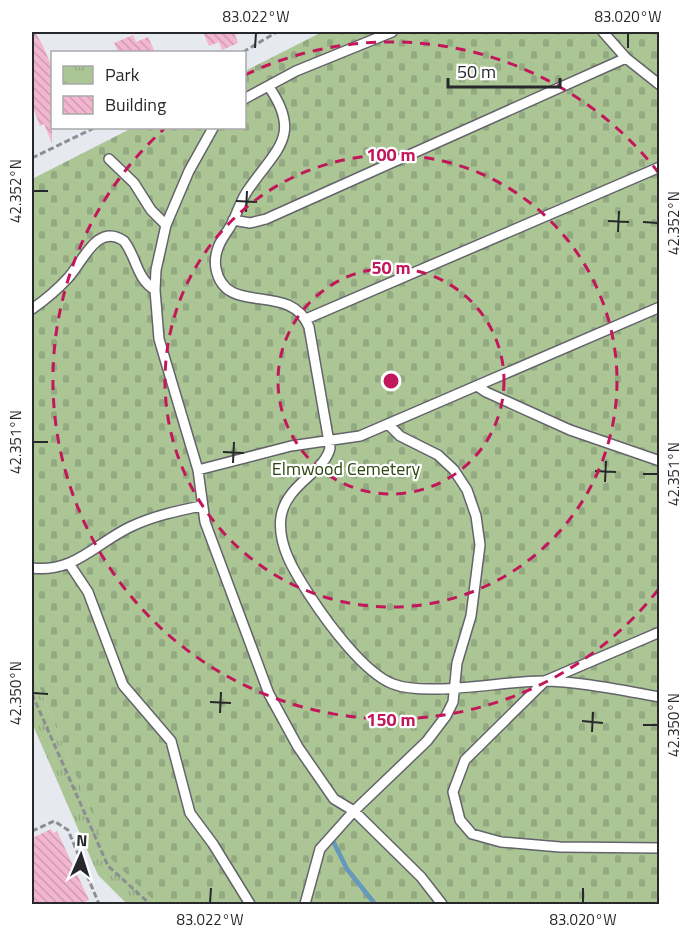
<svg xmlns="http://www.w3.org/2000/svg" width="691" height="936" font-family="'Titillium Web',sans-serif">
	<style>
		.cemetery { fill: url(#cemetery-stones) }
		.park { fill: url(#park-tufts) }
		.lines { fill: none; stroke-linecap: round; stroke-linejoin: round }
		.stream { stroke: #6498bc; stroke-width: 4.5 }
		.building { fill: url(#building-back-hatch) }
		.lane-casing { stroke: #63646a; stroke-width: 12 }
		.path { stroke: #8c8e93; stroke-width: 3; stroke-dasharray: 6 3; stroke-linecap: butt }
		.lane { stroke: #fff; stroke-width: 9 }
		.ticks { fill: none; stroke: #27282b; stroke-width: 2 }
		.ring { fill: none; stroke: #c2185b; stroke-width: 3; stroke-dasharray: 10 8 }
		.labels { text-anchor: middle; dominant-baseline: central; stroke-width: 4.5; stroke-linejoin: round; paint-order: stroke }
		.park-label { font-size: 18px; fill: #2d460f; stroke: #fff }
		.centre { fill: #c2185b; stroke: #fff; stroke-width: 3 }
		.ring-label { font-size: 18px; text-anchor: middle; font-weight: bold; fill: #c2185b; stroke: #fff; stroke-width: 4.5; stroke-linejoin: round; paint-order: stroke }
		.neatline { fill: none; stroke: #27282b; stroke-width: 2 }
		.ticks-label { font-size: 15px; text-anchor: middle; fill: #27282b }
	</style>
	<defs>
		<pattern id="cemetery-stones" width="16" height="16" patternUnits="userSpaceOnUse" patternTransform="scale(1.5)"><rect width="16" height="16" fill="#abc595"/><path d="M2 7V4a2 2 0 0 1 4 0v3zM10 15v-3a2 2 0 0 1 4 0v3z" fill="#93a981"/></pattern>
		<pattern id="park-tufts" width="24" height="20" patternUnits="userSpaceOnUse" patternTransform="scale(1.5)"><rect width="24" height="20" fill="#abc595"/><path d="M3 7l-1-3M5 7V3M7 7l1-3M15 17l-1-3M17 17v-4M19 17l1-3" fill="none" stroke="#93a981"/></pattern>
		<pattern id="building-back-hatch" width="6" height="6" patternUnits="userSpaceOnUse" patternTransform="scale(1.5)"><rect width="6" height="6" fill="#f2b6d0"/><path d="M-1 5l2 2M0 0l6 6M5-1l2 2" fill="none" stroke="#d09cb3"/></pattern>
	</defs>
	<rect width="100%" height="100%" fill="#e7e9f0"/>
	<!-- cemetery -->
	<path class="cemetery" d="M322,32H659V904H157L111,860L32,670V179L132,128H244L245,71Z"/>
	<!-- park -->
	<path class="park" d="M32,670L111,859L157,904H127L98,875L32,723Z"/>
	<g class="lines">
		<!-- stream -->
		<path class="stream" d="M334,843L347,869L375,904"/>
	</g>
	<!-- building -->
	<path class="building" d="M32,32H35L43,46L52,67V143L44,124L40,126L32,105Z
		M203,32H243L235,35L238,43L222,50L219,42L209,46Z
		M133,35L136,42L148,37L155,52H114L118,51L114,43Z
		M51,829L53,833L57,831L89,900L80,904H35L32,897V838Z"/>
	<g class="lines">
		<defs>
			<path id="lane" d="M603,32L626,58L660,85
				M269,87C303,136 275,150 248,190C240,201 237,215 230,227C221,240 213,252 216,269C226,318 290,280 309,327L330,448C325,472 286,484 281,517C277,545 295,573 310,596C327,622 364,673 393,684C427,697 503,681 543,681C577,681 625,691 660,697
				M244,99L296,71L392,32
				M213,128L189,171L166,225L156,270L155,290L159,339L198,470L205,522L269,694L298,747L334,799L354,811L421,877L442,904
				M109,159L134,183L151,210L166,225
				M233,220L250,223L266,219L626,58
				M32,309C45,300 57,290 68,278C83,262 97,222 124,241C137,258 136,278 155,290
				M306,319L660,167
				M477,386L486,392L570,430L660,461
				M198,470L291,446L360,436L660,307
				M70,565L88,592L123,685L171,741L190,813L213,844L250,904
				M32,568C74,573 95,544 130,527C153,516 177,511 201,506
				M660,632L545,681L465,760L453,792L460,820L472,834L501,842L560,847L660,848
				M305,904L320,849L354,811L427,741L446,716L453,702L457,663L471,616L480,545L476,516L467,490L454,470L438,455L400,436L389,425"/>
		</defs>
		<!-- lane casing -->
		<use href="#lane" class="lane-casing"/>
		<!-- path -->
		<path class="path" d="M243,52L277,32
			M32,158L94,128
			M32,694L108,866L150,904
			M32,831L54,821L68,830L99,904"/>
		<!-- lane -->
		<use href="#lane" class="lane"/>
	</g>
	<!-- ticks -->
	<path class="ticks" d="M255,48L256,33M628,48V33M33,191H48M236,201L257,202M246,212L247,191M608,221L629,222M643,222L658,223M618,232L619,211M33,442H48M223,452L244,453M233,463L234,442M595,471L616,472M643,474H658M605,482L606,461M33,693L48,694M210,702L231,703M220,713L221,692M582,721L603,723M643,725H658M592,732L593,712M210,903L211,888M583,903V888"/>
	<!-- distance rings -->
	<g class="ring">
		<circle cx="391" cy="381" r="113"/>
		<circle cx="391" cy="381" r="226"/>
		<path d="M658 590A339 339 0 1 1 164 129M245 75A339 339 0 0 1 658 172"/>
	</g>
	<g class="labels">
		<!-- park labels -->
		<g class="park-label">
			<text x="346" y="468">Elmwood Cemetery</text>
		</g>
	</g>
	<circle cx="391" cy="381" r="9" class="centre"/>
	<g class="ring-label">
		<text x="391" y="161">100 m</text>
		<text x="391" y="274">50 m</text>
		<text x="391" y="726">150 m</text>
	</g>
	<!-- border -->
	<rect width="691" height="936" fill="none" stroke="#ffffff" stroke-width="66"/>
	<!-- legend -->
	<rect x="51" y="51" width="195" height="78" fill="#ffffff" stroke="#a9a9aa" stroke-width="1.5"/>
	<rect x="63" y="66" width="30" height="18" fill="url(#park-tufts)" stroke="#a9a9aa" stroke-width="1.5"/>
	<text x="105" y="81" font-size="18" fill="#27282b">Park</text>
	<rect x="63" y="96" width="30" height="18" fill="url(#building-back-hatch)" stroke="#a9a9aa" stroke-width="1.5"/>
	<text x="105" y="111" font-size="18" fill="#27282b">Building</text>
	<!-- north arrow -->
	<g transform="translate(81 855) rotate(3)" stroke="#ffffff" stroke-width="4.5" paint-order="stroke">
	<path d="M0-4.5L10 22L0 15L-10 22Z" fill="#27282b"/>
	<text y="-9" font-size="16" font-weight="bold" text-anchor="middle" fill="#27282b">N</text>
	</g>
	<!-- scale -->
	<path d="M448 78v9h112v-9" fill="none" stroke="#27282b" stroke-width="3"/>
	<text x="457" y="78" font-size="18" fill="#27282b" stroke="#ffffff" stroke-width="4.5" paint-order="stroke">50 m</text>
	<rect x="33" y="33" width="625" height="870" class="neatline"/>
	<g class="ticks-label">
		<text x="256" y="22">83.022°W</text>
		<text x="628" y="22">83.020°W</text>
		<text transform="translate(16 191) rotate(-90)" y="5">42.352°N</text>
		<text transform="translate(674 223) rotate(-90)" y="5">42.352°N</text>
		<text transform="translate(16 442) rotate(-90)" y="5">42.351°N</text>
		<text transform="translate(674 474) rotate(-90)" y="5">42.351°N</text>
		<text transform="translate(16 693) rotate(-90)" y="5">42.350°N</text>
		<text transform="translate(674 725) rotate(-90)" y="5">42.350°N</text>
		<text x="210" y="925">83.022°W</text>
		<text x="583" y="925">83.020°W</text>
	</g>
</svg>
